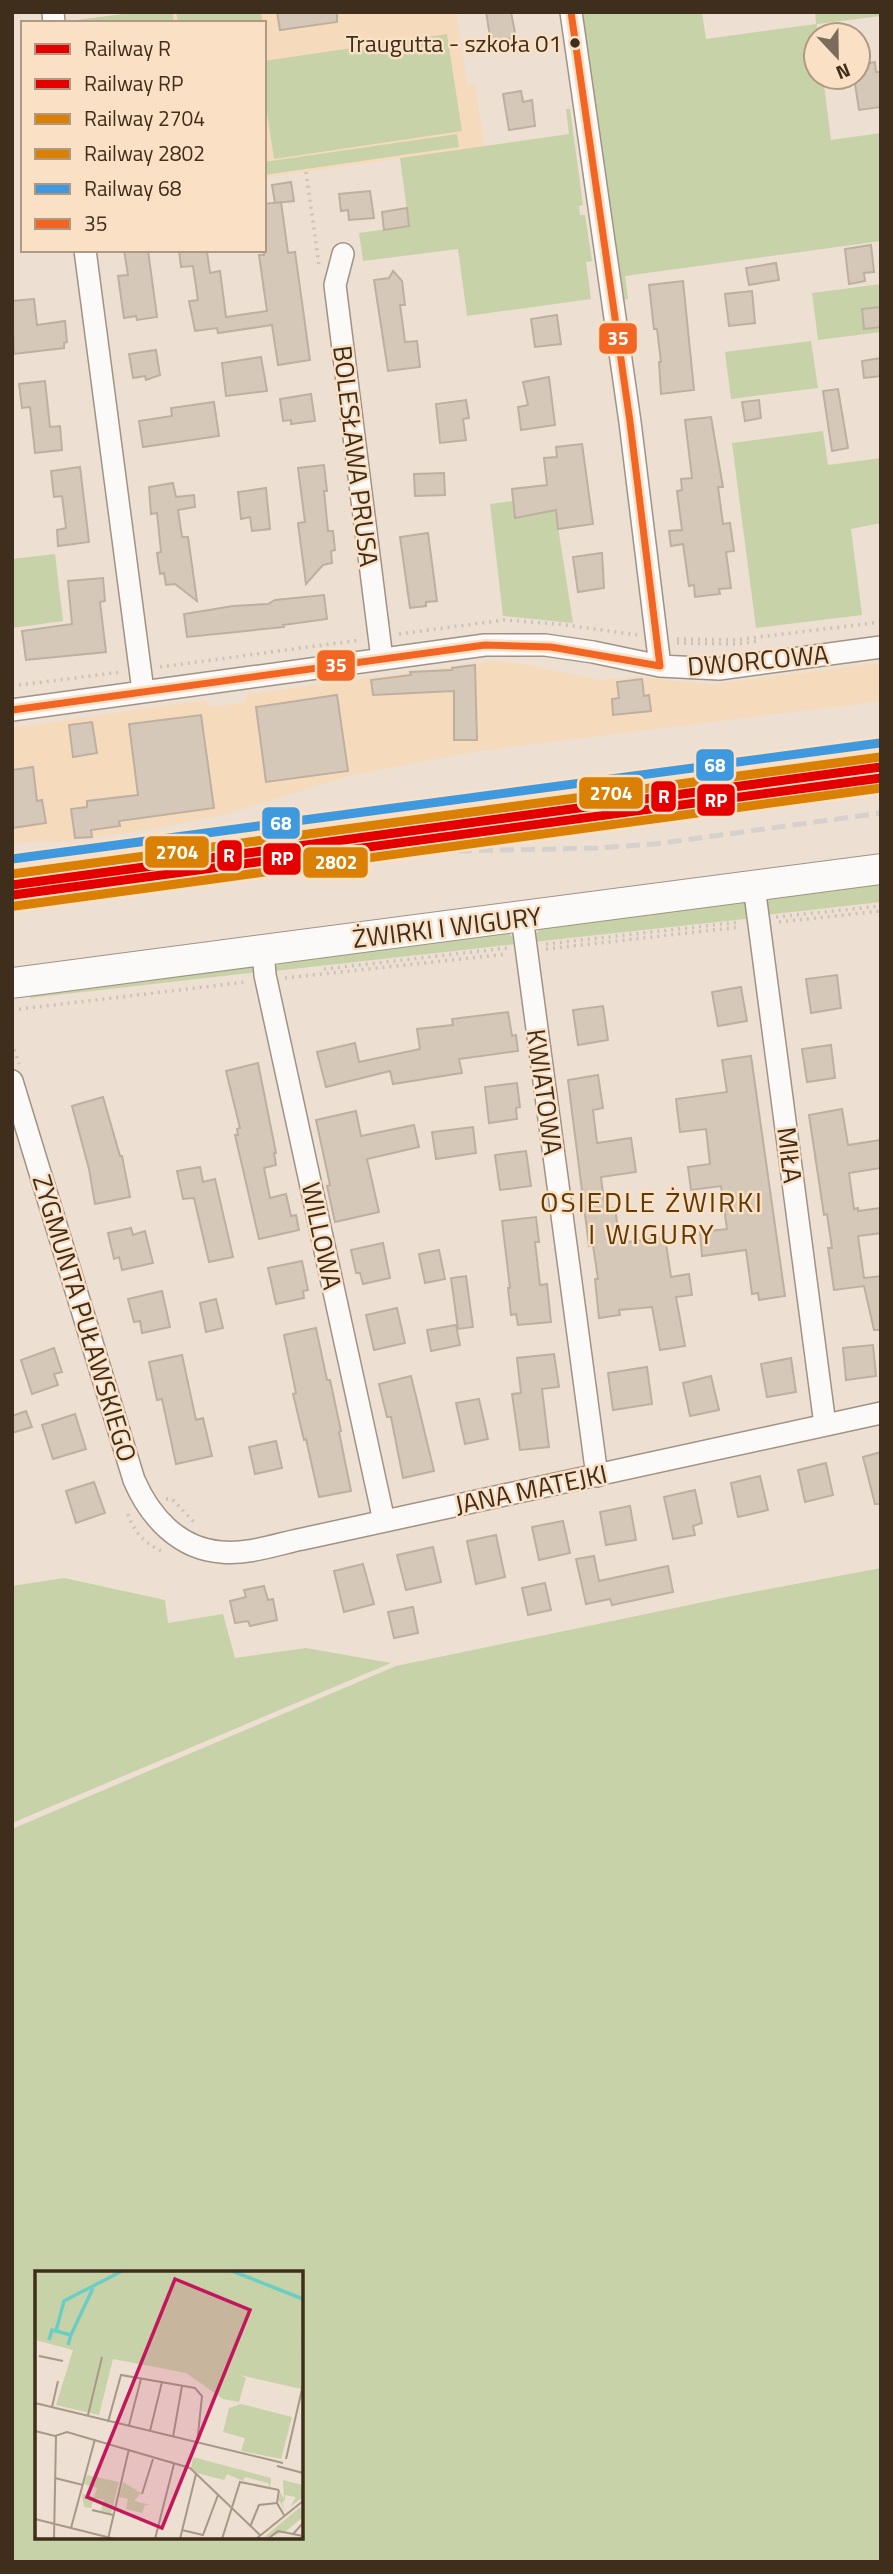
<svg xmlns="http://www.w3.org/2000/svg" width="893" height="2574" font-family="'Titillium Web',sans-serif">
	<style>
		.built { fill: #f6dabc }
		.green { fill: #c8d2a9; fill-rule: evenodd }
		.building { fill: #d6c8b9; stroke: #beb0a1; stroke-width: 2 }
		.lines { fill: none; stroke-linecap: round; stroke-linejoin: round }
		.street-casing { stroke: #a19384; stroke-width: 24 }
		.secondary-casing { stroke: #a19384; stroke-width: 32 }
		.path { stroke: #c9c3bb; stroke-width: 3.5; stroke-dasharray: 2 5; stroke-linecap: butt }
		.street { stroke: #fcfaf8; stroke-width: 21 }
		.secondary { stroke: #fcfaf8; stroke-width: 30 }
		.rail { stroke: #d5d1cc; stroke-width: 5; stroke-dasharray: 14 7; stroke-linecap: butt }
		.bus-1-casing { stroke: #fae0c4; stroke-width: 12 }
		.bus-1 { stroke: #f26522; stroke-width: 7 }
		.rail-1-casing { stroke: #fae0c4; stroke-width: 14 }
		.rail-2-casing { stroke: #fae0c4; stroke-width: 14 }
		.rail-3-casing { stroke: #fae0c4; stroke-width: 14 }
		.rail-4-casing { stroke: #fae0c4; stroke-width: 14 }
		.rail-5-casing { stroke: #fae0c4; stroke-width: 14 }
		.rail-1 { stroke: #e50000; stroke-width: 9 }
		.rail-2 { stroke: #e50000; stroke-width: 9 }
		.rail-3 { stroke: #d98005; stroke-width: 9 }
		.rail-4 { stroke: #d98005; stroke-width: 9 }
		.rail-5 { stroke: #3e99de; stroke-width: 9 }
		.bus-dot { fill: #3f2e1b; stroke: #fae0c4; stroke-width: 2.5 }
		.labels { text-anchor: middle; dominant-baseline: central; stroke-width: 5; stroke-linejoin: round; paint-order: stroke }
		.bus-label { font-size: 24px; fill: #3f2e1b; stroke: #fae0c4; text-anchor: end }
		.street-label { font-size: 26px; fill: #3f2e1b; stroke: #fae0c4 }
		.neighbourhood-label { font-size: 28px; letter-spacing: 2px; fill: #5d3a07; stroke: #fae0c4 }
		.inset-river { fill: none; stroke: #6ccdc2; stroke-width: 3.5 }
		.inset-road { fill: none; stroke: #a79888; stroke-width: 2 }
		.view { fill: #c2185b; fill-opacity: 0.15; stroke: #c2185b; stroke-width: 3.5 }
		.inset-edge { fill: none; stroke: #3f2e1b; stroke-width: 3.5 }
		.line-badge { stroke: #fae0c4; stroke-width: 2.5 }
		.badge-label { font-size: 19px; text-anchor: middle; font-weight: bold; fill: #fff }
	</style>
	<rect width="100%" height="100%" fill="#eddfd1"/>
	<!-- built -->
	<path class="built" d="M173,12H456L467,85H475L484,146L264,178V23H174Z
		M494,661L525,665L601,680L640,677L710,685L881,663V701L477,751L349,776L227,814L152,829L69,841L12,843V728L206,700L211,707L244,703L248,694Z"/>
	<!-- green -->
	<path class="green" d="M138,12H173L174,23H69V21Z
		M176,12H261L263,23H178Z
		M581,12H702L706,39L816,24L815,12H881V16L817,24L816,77H823L831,140L881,133V241L625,276L628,299L622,300Z
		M447,34L462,131L274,159L264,93V61Z
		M566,109H570L583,205L579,206L580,215H585L592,261L586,262L591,299L467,316L458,249L363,261L359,233L409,226L400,158L569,134Z
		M457,134L459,147L264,175V162Z
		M881,284V332L818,340L812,293Z
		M811,341L818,388L731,399L725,352Z
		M823,431L828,465L881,458V523L851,529L862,615L756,628L732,443Z
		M553,495L573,623L503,616L490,504Z
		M55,554L63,621L12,628V559Z
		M881,880V902L765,915L769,898Z
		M744,901L748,903L754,918L533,942L535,934L545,925Z
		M507,932L513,937L516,944L274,971L279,962Z
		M248,965L258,972L30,998L29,992Z
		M881,1568V2562H12V1829L396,1666L742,1594ZM37,2273H301V2537H37Z
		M64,1578L165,1600L168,1623L223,1614L235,1658L306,1648L391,1663L12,1823V1586Z"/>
	<!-- building -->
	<path class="building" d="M277,12H337V22L280,30Z
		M486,12H511L516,38L491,42Z
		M875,62L876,72H881V107L859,110L854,77H858V65Z
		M521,91L523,102L532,100L535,126L509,130L503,94Z
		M291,182L294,201L275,203L272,185Z
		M370,191L374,218L349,220L348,210L341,211L339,194Z
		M281,202L288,253L295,252L310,360L278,365L272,325L218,333L217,328L195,331L189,301L198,300L193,266L181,267L179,250L207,252L210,273L220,271L226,317L267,311L259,255H264V204Z
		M407,208L409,226L384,230L382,212Z
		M871,245L874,272L864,273L865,281L849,284L845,249Z
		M124,250H148L157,317L137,320L136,316L124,318L118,276L128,275Z
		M776,263L779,280L749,285L746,268Z
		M393,271L402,281L405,305H400L405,342L417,341L420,367L388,371L374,280L389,278Z
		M683,281L694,390L661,394L659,362H661L657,329H654L649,285Z
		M752,291L755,323L729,326L725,294Z
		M34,299L37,325L65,321L67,342L64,343V348L14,354L12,301Z
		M881,307V327L864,329L862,309Z
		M557,315L561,344L535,347L531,319Z
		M156,350L160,375L146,380L145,376L133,378L129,354Z
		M261,357L267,391L226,396L222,363Z
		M881,358V376L864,378L862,361Z
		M549,377L555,425L521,430L518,407L528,405L523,382Z
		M45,381L50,427L60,426L62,450L35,453L30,407L22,408L19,384Z
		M838,389L848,448L832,451L823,391Z
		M311,394L315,421L291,424V420L283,421L280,399Z
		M466,400L469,418L463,419L466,440L440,443L436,404Z
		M759,400L761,418L745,421L742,402Z
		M214,402L219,436L143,447L139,421L172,416L171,408Z
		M711,417L723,487H718L723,524L730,523L734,551L726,552L731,588L719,589L720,594L695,597L694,585L689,586L683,544L671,546L669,531L682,530L677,491L682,490L681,479L692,478L685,420Z
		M582,444L593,524L558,529L556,510L515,518L512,489L547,485L544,458L557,457L556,447Z
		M324,465L327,491H324L328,531H333L335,550L331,551L332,563L323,565L306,584L298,523L305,522L298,468Z
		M80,467L89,542L58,546L57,530L66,528L62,496L54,497L51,471Z
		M444,473L445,495L415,496L414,474Z
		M173,483L176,497L194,495L195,507L178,510L182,537H188L197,601L175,584L166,585L164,573L160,574L157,553L161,552L157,513L151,514L149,487Z
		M266,488L270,529L252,531L250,517L241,519L238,492Z
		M428,533L437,601L426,602V606L410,608L400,537Z
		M602,553L604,588L578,592L573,557Z
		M103,578L105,601L100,602L106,652L26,660L22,631L72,624L68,581Z
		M324,595L327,619L283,625L284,627L187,637L184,614L233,606L268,604L275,600Z
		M475,665L477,740H454V691L373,695L371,680L411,675L410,672L452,670V668Z
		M642,679L644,696L649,695L651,711L613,715L612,699L619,698L617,682Z
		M337,695L348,771L266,782L256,707Z
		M201,715L214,808L119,821L120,826L91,830L92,837L75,838L71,809L87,807V801L138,795L129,724Z
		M92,722L97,753L73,757L69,725Z
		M33,767L37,801L42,800L46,823L12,828V770Z
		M837,975L841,1008L811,1013L806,979Z
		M741,987L747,1021L718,1026L712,992Z
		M603,1006L608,1040L578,1045L573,1010Z
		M508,1012L512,1036L516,1035L518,1051L459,1059L462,1073L393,1084L390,1071L326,1087L317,1052L355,1043L359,1062L420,1049L417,1029L453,1025L452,1019Z
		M831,1045L835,1078L807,1082L802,1049Z
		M751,1056L785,1296L759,1300L758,1293L752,1294L746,1250L702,1256L700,1232L727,1229L721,1186L691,1190L688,1167L710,1164L706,1129L680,1132L676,1099L727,1092L722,1060Z
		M258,1063L276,1153H274L276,1165L264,1168L270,1198L286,1194L291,1216L296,1215L299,1230L259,1239L235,1135H238L237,1129L240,1128L226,1071Z
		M598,1075L603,1108L593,1110L597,1143L631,1138L636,1172L601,1177L605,1209L615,1208L620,1243L665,1237L671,1277L689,1274L692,1295L676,1297L685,1346L660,1350L652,1307L619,1310L620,1315L599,1318L595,1279H598L593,1245L589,1246L568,1080Z
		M517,1083L520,1107L516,1108L517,1119L489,1123L485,1087Z
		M103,1097L120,1156H122L130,1197L95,1204L89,1169L72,1106Z
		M842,1109L848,1145L881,1140V1168L849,1173L854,1209L858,1208V1211L881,1208V1233L858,1236L864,1278L881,1276V1330H874L864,1286L834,1290L828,1248H832L827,1214L824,1215L809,1115Z
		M356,1111L361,1136L414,1125L419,1147L367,1159L379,1212L335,1222L327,1186L330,1185L316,1120Z
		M473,1127L476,1153L436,1159L432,1132Z
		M526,1151L531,1186L500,1190L495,1155Z
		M200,1167L203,1182L215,1179L233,1257L209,1262L194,1198L183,1199L177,1171Z
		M536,1217L539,1242H535L540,1285L547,1284L551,1322L518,1325L516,1314L511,1315L508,1288H510L502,1221Z
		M131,1228L133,1235L145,1231L153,1263L122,1270L119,1257L114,1259L108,1233Z
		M383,1243L390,1278L363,1284L360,1273H356L351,1250Z
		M439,1250L445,1279L425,1283L419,1254Z
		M302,1261L308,1290L303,1291L304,1298L276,1304L268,1268Z
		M466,1276L473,1327L458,1329L451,1278Z
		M162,1291L170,1327L142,1333L140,1321L134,1322L128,1299Z
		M216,1299L223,1328L206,1332L200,1303Z
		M397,1308L405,1343L374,1350L366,1315Z
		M456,1325L460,1345L431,1351L427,1330Z
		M316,1328L327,1380H330L341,1431L339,1432L351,1491L319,1497L306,1439L304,1440L293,1394L296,1393L284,1335Z
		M873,1345L876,1376L846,1380L843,1348Z
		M54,1348L62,1372L54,1374L58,1385L32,1394L21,1360Z
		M554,1354L559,1387L542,1389L549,1447L520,1450L512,1394L521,1393L517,1358Z
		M182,1355L196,1420L203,1418L212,1456L176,1464L162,1399L157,1400L149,1362Z
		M791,1358L796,1392L767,1397L761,1364Z
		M647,1367L652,1404L613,1410L608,1373Z
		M411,1376L434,1471L403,1478L391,1417H387L379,1384Z
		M711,1376L719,1410L690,1416L683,1383Z
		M479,1399L488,1439L465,1444L456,1403Z
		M26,1411L32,1427L12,1433V1416Z
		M75,1414L86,1449L53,1459L42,1425Z
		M276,1441L282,1468L255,1474L249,1447Z
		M881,1452V1504H875L863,1457Z
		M826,1463L833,1495L805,1502L798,1470Z
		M760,1476L768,1510L738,1517L731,1483Z
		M94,1482L105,1513L76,1523L66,1491Z
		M695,1490L702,1523L693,1526L695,1535L673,1539L664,1497Z
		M630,1506L636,1540L606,1545L600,1512Z
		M563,1521L570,1553L539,1560L532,1527Z
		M496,1535L505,1577L476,1584L467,1541Z
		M433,1547L441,1582L406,1590L397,1555Z
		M594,1556L599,1581L668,1566L673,1592L612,1605L610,1599L586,1604L576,1559Z
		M363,1564L374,1604L344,1612L334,1571Z
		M545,1583L551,1610L528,1615L522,1588Z
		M264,1586L268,1600L273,1599L277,1620L250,1626L248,1621L235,1623L230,1601L246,1597L244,1590Z
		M413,1607L418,1633L394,1638L388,1612Z"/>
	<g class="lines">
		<defs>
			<path id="street" d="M53,12L54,23
				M571,12L630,422L660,666
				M85,250L143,691
				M343,254L335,285L382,659
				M12,710L485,645H545L593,652L660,666L719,669L881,647
				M754,886L825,1425
				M522,917L597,1476
				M263,950L265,975L384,1521
				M12,1081L134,1480C150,1517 179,1549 221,1552C249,1555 280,1543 307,1538L881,1413"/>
			<path id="secondary" d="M12,983L881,869"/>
		</defs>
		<!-- street casing -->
		<use href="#street" class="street-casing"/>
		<!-- secondary casing -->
		<use href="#secondary" class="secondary-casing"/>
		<!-- path -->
		<path class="path" d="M306,172L319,265
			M399,634L504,620L558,624L638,635
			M677,639L735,640L881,622
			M677,643L735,644L761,641
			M160,667L360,640
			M12,686L121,672
			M776,917L881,906
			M779,922L881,911
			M546,944L740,922
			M546,949L740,927
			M324,969L507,948
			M285,978L507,954
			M12,1010L246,982
			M12,1043L19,1064
			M166,1499H172L194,1522
			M128,1514C133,1531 145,1544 162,1551"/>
		<!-- street -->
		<use href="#street" class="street"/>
		<!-- secondary -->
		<use href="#secondary" class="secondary"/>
		<!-- rail -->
		<path class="rail" d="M458,851L597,848L655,844L881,813
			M12,900L881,782"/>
		<defs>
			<path id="bus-1" d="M571,12L630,422L660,666
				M12,710L485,645L551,647L660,666"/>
		</defs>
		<!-- bus-1 casing -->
		<use href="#bus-1" class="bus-1-casing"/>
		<!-- bus-1 -->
		<use href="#bus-1" class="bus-1"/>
		<defs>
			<path id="rail-1" d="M12,885L881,767"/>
			<path id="rail-2" d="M13,895L881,778"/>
			<path id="rail-3" d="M12,874L880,757"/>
			<path id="rail-4" d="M15,906L881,788"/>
			<path id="rail-5" d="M12,859L880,743"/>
		</defs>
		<!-- rail-1 casing -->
		<use href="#rail-1" class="rail-1-casing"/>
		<!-- rail-2 casing -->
		<use href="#rail-2" class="rail-2-casing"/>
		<!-- rail-3 casing -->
		<use href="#rail-3" class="rail-3-casing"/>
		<!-- rail-4 casing -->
		<use href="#rail-4" class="rail-4-casing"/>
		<!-- rail-5 casing -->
		<use href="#rail-5" class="rail-5-casing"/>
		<!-- rail-1 -->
		<use href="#rail-1" class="rail-1"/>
		<!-- rail-2 -->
		<use href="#rail-2" class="rail-2"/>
		<!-- rail-3 -->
		<use href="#rail-3" class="rail-3"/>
		<!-- rail-4 -->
		<use href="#rail-4" class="rail-4"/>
		<!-- rail-5 -->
		<use href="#rail-5" class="rail-5"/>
	</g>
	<!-- markers -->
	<circle class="bus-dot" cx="575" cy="43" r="6"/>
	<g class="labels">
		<!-- bus labels -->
		<g class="bus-label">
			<text x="562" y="43">Traugutta - szkoła 01</text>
		</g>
		<!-- street labels -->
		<g class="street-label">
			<text transform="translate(356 456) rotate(83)">BOLESŁAWA PRUSA</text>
			<text transform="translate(758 660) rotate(-5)">DWORCOWA</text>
			<text transform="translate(447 927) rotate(-7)">ŻWIRKI I WIGURY</text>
			<text transform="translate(545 1092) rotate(82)">KWIATOWA</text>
			<text transform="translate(790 1155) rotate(83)">MIŁA</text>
			<text transform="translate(322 1236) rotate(78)">WILLOWA</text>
			<text transform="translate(85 1318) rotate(73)">ZYGMUNTA PUŁAWSKIEGO</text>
			<text transform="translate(531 1489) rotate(-12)">JANA MATEJKI</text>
		</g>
		<!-- neighbourhood labels -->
		<g class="neighbourhood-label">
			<text x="652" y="1201">OSIEDLE ŻWIRKI<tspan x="652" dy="32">I WIGURY</tspan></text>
		</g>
	</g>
	<!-- overview -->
	<g transform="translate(35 2271)">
		<rect width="268" height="268" fill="#eddfd1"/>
		<path d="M5,0H268L266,118L205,104L211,107L204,131L188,128L151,102L78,88L64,144L21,134L38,79L0,69V5ZM206,133L257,146L246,188L206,180L210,167L188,161L194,137ZM158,186L236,207L235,217L233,212L210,206L208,210L192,203L189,209L162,202L156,197ZM52,204L84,211L76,243L66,240L69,229L59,227L56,237L49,236L47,223L59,226L62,217L49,213ZM248,209L268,214V226L255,236L261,226L250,224V229L247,232L250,240L244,229L245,221L249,228ZM88,211L106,222L99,230L116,234H110L107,242L91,238L93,228L84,226ZM265,236L268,246L250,261L227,268Z" fill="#c8d2a9"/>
		<path class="inset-river" d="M197,0L268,28M60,14L87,0M21,60L29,30L60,14M36,64L58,17M14,69L17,59L21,60L36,64L33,74"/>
		<path class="inset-road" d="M4,85L28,90M0,132L248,192M17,136L23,110M53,144L67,86M73,151L86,104L160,117L167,125L162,173M94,154L106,108M0,160L20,165L32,161L155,197L226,265M115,160L127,111M138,166L147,115M251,188L268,114M242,195L268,202M20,207L48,214M244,219L242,232L249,244M107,223L118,188M57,239L78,244M0,248L80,268M268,252L258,263L268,265M215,256L224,234L242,232M36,257L60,168M147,259L168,264L183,224M19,268L21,165M73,268L94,178M120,268L139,193M145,268L161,203M187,268L205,211L244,219M221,268L268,230M233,268L243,260L258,263"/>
		<path class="view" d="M140,8L215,39L127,257L52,226Z"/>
		<rect width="268" height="268" class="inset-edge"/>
	</g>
	<g class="line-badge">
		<rect x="598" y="322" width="40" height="33" rx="7" fill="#f26522"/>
		<rect x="316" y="649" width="40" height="33" rx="7" fill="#f26522"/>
		<rect x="695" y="748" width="40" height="34" rx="7" fill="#3e99de"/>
		<rect x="578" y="776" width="66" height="34" rx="7" fill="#d98005"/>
		<rect x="650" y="780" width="27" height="33" rx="7" fill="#e50000"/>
		<rect x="696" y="783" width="40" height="34" rx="7" fill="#e50000"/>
		<rect x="261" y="806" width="40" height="34" rx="7" fill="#3e99de"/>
		<rect x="144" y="835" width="66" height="34" rx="7" fill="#d98005"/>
		<rect x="216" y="839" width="27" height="33" rx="7" fill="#e50000"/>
		<rect x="262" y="842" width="40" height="34" rx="7" fill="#e50000"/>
		<rect x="302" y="846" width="67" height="33" rx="7" fill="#d98005"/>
	</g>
	<g class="badge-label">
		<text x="618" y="345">35</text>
		<text x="336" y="672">35</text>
		<text x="715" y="772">68</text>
		<text x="611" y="800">2704</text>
		<text x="664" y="803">R</text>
		<text x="716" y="807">RP</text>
		<text x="281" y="830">68</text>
		<text x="177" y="859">2704</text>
		<text x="229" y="862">R</text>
		<text x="282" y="865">RP</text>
		<text x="336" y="869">2802</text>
	</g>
	<!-- border -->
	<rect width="893" height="2574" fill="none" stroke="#3f2e1b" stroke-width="28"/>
	<!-- legend -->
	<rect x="21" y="21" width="245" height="231" fill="#fae0c4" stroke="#af9980" stroke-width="2"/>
	<rect x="35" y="44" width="35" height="10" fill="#e50000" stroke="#af9980" stroke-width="2"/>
	<text x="84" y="56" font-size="21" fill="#3f2e1b">Railway R</text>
	<rect x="35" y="79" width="35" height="10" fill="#e50000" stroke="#af9980" stroke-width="2"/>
	<text x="84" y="91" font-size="21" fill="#3f2e1b">Railway RP</text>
	<rect x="35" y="114" width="35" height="10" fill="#d98005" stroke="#af9980" stroke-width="2"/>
	<text x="84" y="126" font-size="21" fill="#3f2e1b">Railway 2704</text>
	<rect x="35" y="149" width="35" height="10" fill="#d98005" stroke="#af9980" stroke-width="2"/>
	<text x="84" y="161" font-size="21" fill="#3f2e1b">Railway 2802</text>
	<rect x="35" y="184" width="35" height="10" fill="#3e99de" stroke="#af9980" stroke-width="2"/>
	<text x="84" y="196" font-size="21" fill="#3f2e1b">Railway 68</text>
	<rect x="35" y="219" width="35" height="10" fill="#f26522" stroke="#af9980" stroke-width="2"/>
	<text x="84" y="231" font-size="21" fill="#3f2e1b">35</text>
	<!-- north arrow -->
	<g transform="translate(837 56) rotate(158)"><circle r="33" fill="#fae0c4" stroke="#af9980" stroke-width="2"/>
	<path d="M0-5L12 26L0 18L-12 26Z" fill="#7c6c5b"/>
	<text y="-10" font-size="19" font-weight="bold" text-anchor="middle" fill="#3f2e1b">N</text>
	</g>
</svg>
